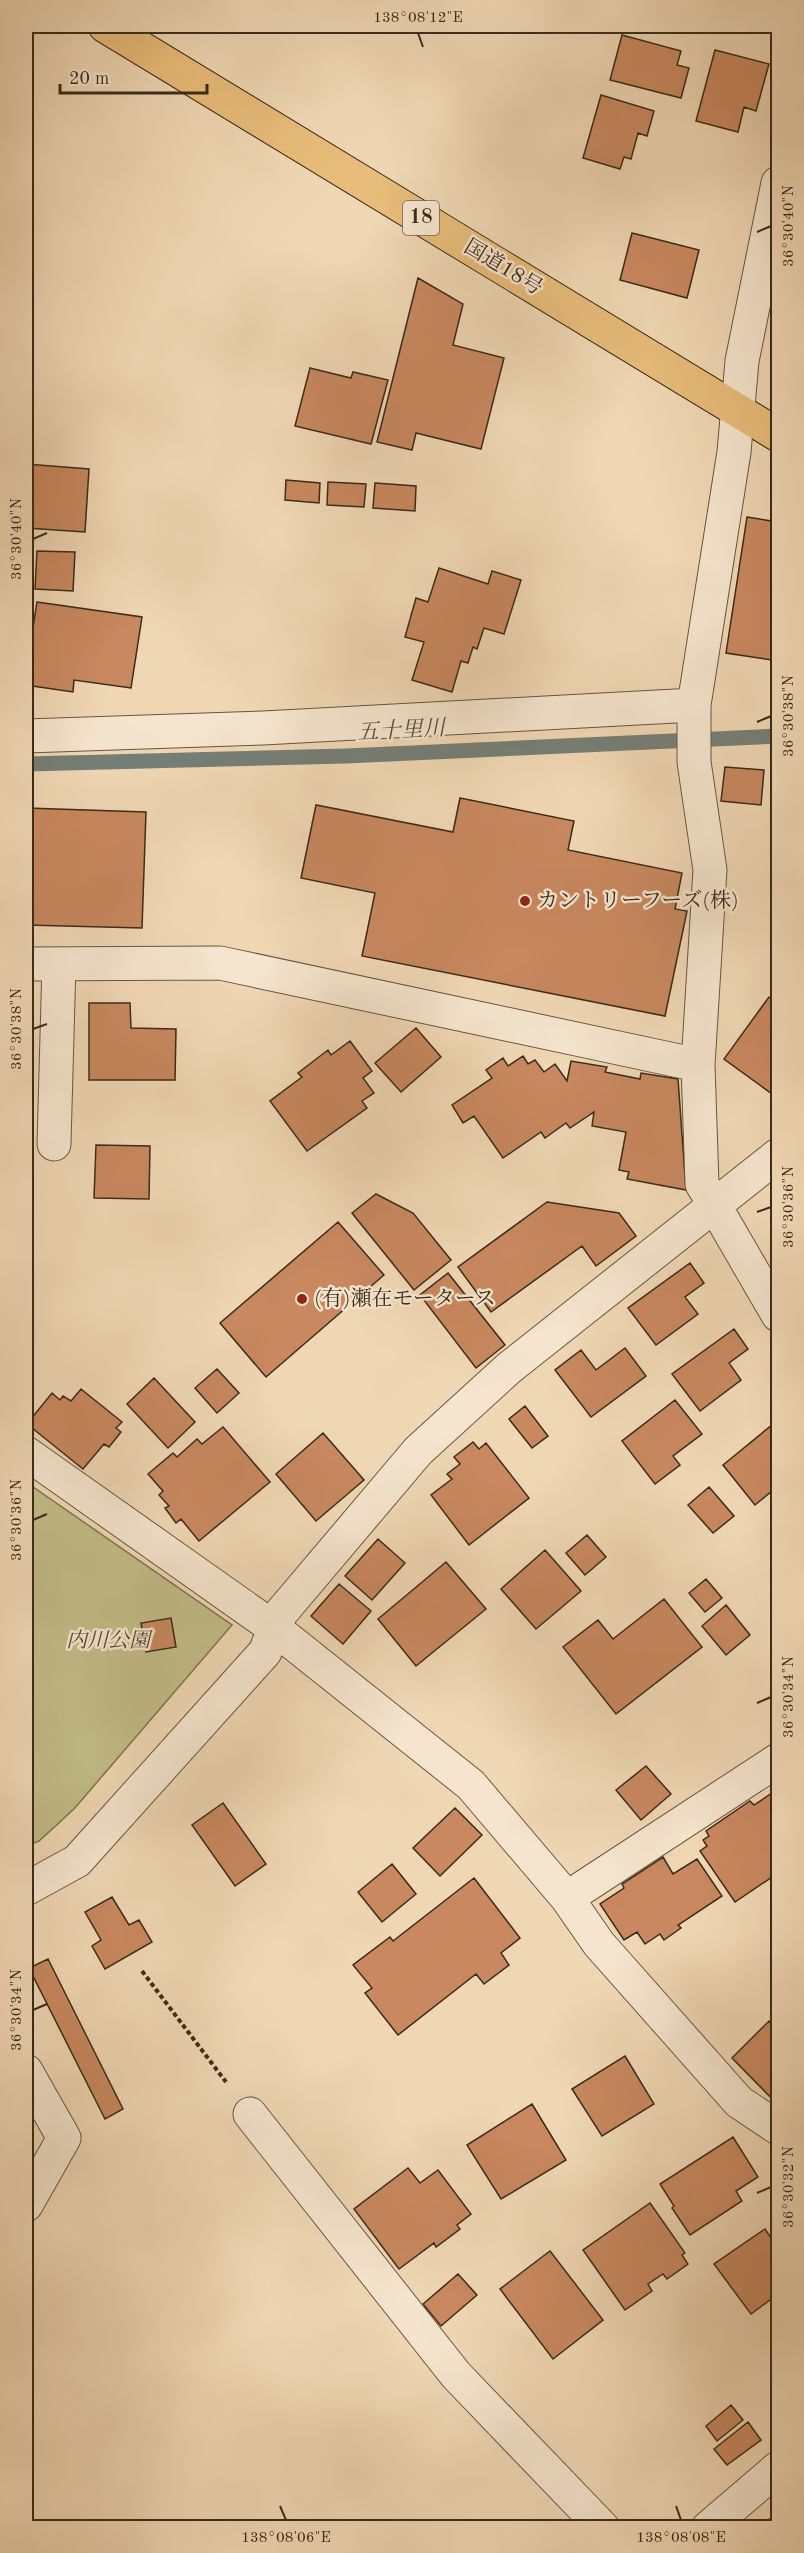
<svg xmlns="http://www.w3.org/2000/svg" width="804" height="2553" font-family="'Old Standard TT','Noto Serif JP',serif">
	<style>
		.green { fill: #c1bc87; stroke: #7e7450; stroke-width: 1.5 }
		.lines { fill: none; stroke-linecap: round; stroke-linejoin: round }
		.stream { stroke: #757f77; stroke-width: 15 }
		.building { fill: #c9885f; stroke: #3a2b19; stroke-width: 1.5 }
		.minor-casing { stroke: #685640; stroke-width: 35 }
		.highway-casing { stroke: #3a2b19; stroke-width: 35 }
		.path { stroke: #3a2b19; stroke-width: 4; stroke-dasharray: 4.5 3; stroke-linecap: butt }
		.minor { stroke: #f5e5ce; stroke-width: 33 }
		.highway { stroke: #e8bc7a; stroke-width: 33 }
		.ticks { fill: none; stroke: #3a2b19; stroke-width: 2 }
		.poi-dot { fill: #8f2418; stroke: #f5e5ce; stroke-width: 2 }
		.labels { text-anchor: middle; dominant-baseline: central; stroke-width: 5; stroke-linejoin: round; paint-order: stroke }
		.shield { fill: #f5e5ce; stroke: #72634f; stroke-width: 1.5 }
		.shield-label { font-size: 20px; font-weight: bold; fill: #3a2b19 }
		.street-label { font-size: 21px; fill: #3a2b19; stroke: #f5e5ce }
		.poi-label { font-size: 21px; fill: #3a2b19; stroke: #f5e5ce; text-anchor: start }
		.park-label { font-size: 21px; font-style: italic; fill: #55482f; stroke: #f5e5ce }
		.water-label { font-size: 22px; font-style: italic; fill: #534e40; stroke: #f5e5ce }
		.neatline { fill: none; stroke: #3a2b19; stroke-width: 2 }
		.ticks-label { font-size: 15px; text-anchor: middle; fill: #3a2b19 }
	</style>
	<rect width="100%" height="100%" fill="#f0d7b4"/>
	<filter id="stains"><feTurbulence type="fractalNoise" baseFrequency=".00333" numOctaves="4"/><feColorMatrix values="0 0 0 0 .2 0 0 0 0 .09 0 0 0 0 .02 0 0 0 .5 -.17"/></filter>
	<radialGradient id="worn" r=".72"><stop offset=".6" stop-color="#630" stop-opacity="0"/><stop offset="1" stop-color="#630" stop-opacity=".3"/></radialGradient>
	<!-- green -->
	<path class="green" d="M26,1482L232,1625L74,1809L39,1841L26,1846Z"/>
	<g class="lines">
		<!-- stream -->
		<path class="stream" d="M26,764L346,756L778,736"/>
	</g>
	<!-- building -->
	<path class="building" d="M264,26H282L277,33Z
		M622,35L681,51L677,65L689,68L681,98L610,80Z
		M715,50L769,64L756,111L744,107L738,132L696,121Z
		M601,95L654,111L647,136L638,133L631,159L624,157L620,169L583,158Z
		M632,233L699,250L687,298L620,280Z
		M418,278L463,304L453,345L504,358L481,449L416,433L412,450L377,442Z
		M310,368L351,378L353,372L388,380L371,444L295,426Z
		M26,464L89,469L85,532L26,528Z
		M286,480L320,483L319,503L285,500Z
		M328,482L366,484L364,507L327,505Z
		M375,483L416,486L415,511L373,508Z
		M747,517L778,522V661L726,653Z
		M37,551L75,552L73,591L35,589Z
		M439,568L488,584L492,571L521,580L504,634L484,628L477,649L473,647L468,663L461,661L452,692L412,680L424,642L405,637L416,598L428,602Z
		M37,602L142,617L131,688L74,680L73,692L26,685V639L31,640Z
		M725,767L764,770L761,805L721,801Z
		M460,798L574,821L568,850L682,873L675,909L687,911L665,1016L362,956L375,893L301,878L316,805L453,832Z
		M26,808L146,812L142,928L26,925Z
		M769,997L778,1003V1085L772,1094L724,1059Z
		M89,1003H130L131,1028L176,1029L175,1080H89Z
		M416,1028L441,1057L401,1092L375,1063Z
		M350,1041L372,1071L363,1078L374,1093L362,1101L367,1108L307,1151L270,1101L302,1077L298,1073L328,1050L331,1055Z
		M523,1056L528,1064L535,1060L544,1072L555,1064L567,1081L571,1061L607,1067L605,1072L640,1079L641,1073L678,1079L686,1190L627,1179L629,1172L619,1170L626,1132L592,1126L594,1112L570,1128L566,1123L545,1138L541,1132L503,1158L474,1116L463,1123L452,1105L492,1078L486,1070L503,1058L508,1066Z
		M26,1062H29L28,1105H26Z
		M26,1136H27V1171H26Z
		M96,1145L150,1146L149,1199L94,1198Z
		M376,1194L413,1213L451,1260L414,1290L352,1213Z
		M547,1202L619,1213L636,1236L596,1266L582,1246L491,1312L458,1267Z
		M338,1222L384,1275L266,1377L220,1323Z
		M690,1263L704,1283L685,1297L698,1314L656,1345L628,1308Z
		M448,1273L505,1345L476,1368L420,1295Z
		M734,1329L748,1349L729,1363L741,1380L700,1411L672,1374Z
		M625,1348L646,1376L591,1417L555,1370L581,1350L596,1370Z
		M217,1369L239,1393L217,1413L195,1388Z
		M154,1378L195,1422L168,1448L127,1404Z
		M81,1389L122,1422L116,1428L121,1432L109,1447L104,1444L83,1469L27,1424L52,1393L60,1400L63,1396L71,1401Z
		M675,1400L702,1434L673,1456L680,1465L655,1484L622,1441Z
		M525,1406L548,1436L532,1448L509,1419Z
		M778,1420V1486L755,1505L723,1465Z
		M223,1427L270,1482L199,1541L181,1519L176,1523L165,1508L169,1506L159,1495L163,1491L148,1474L173,1453L177,1457L197,1439L202,1444Z
		M323,1433L364,1480L316,1521L276,1474Z
		M473,1442L479,1449L486,1443L529,1498L469,1545L431,1495L452,1479L447,1474L460,1464L454,1457Z
		M709,1487L734,1516L713,1533L688,1505Z
		M587,1535L606,1557L585,1575L566,1553Z
		M378,1539L405,1563L372,1600L345,1576Z
		M545,1550L581,1591L536,1629L501,1589Z
		M446,1562L486,1609L416,1666L378,1619Z
		M706,1579L722,1598L705,1612L689,1593Z
		M339,1584L371,1611L343,1644L311,1616Z
		M664,1599L702,1647L616,1714L563,1647L598,1620L613,1639Z
		M726,1605L750,1635L726,1655L702,1626Z
		M171,1618L176,1647L146,1652L141,1623Z
		M646,1766L671,1794L641,1820L616,1790Z
		M775,1791L778,1796V1873L735,1902L700,1851L707,1846L703,1840L709,1836L706,1831L750,1801L754,1805Z
		M223,1803L266,1864L235,1886L192,1825Z
		M455,1808L482,1835L440,1876L413,1848Z
		M663,1857L673,1874L697,1859L722,1896L678,1925L681,1928L664,1940L660,1934L645,1944L637,1932L624,1940L600,1904L624,1888L622,1884Z
		M392,1864L416,1894L382,1922L358,1892Z
		M474,1878L520,1938L501,1953L509,1965L484,1984L476,1974L398,2035L365,1993L372,1988L353,1965L390,1937L393,1941Z
		M112,1897L129,1925L139,1920L152,1942L105,1969L92,1946L101,1940L85,1912Z
		M48,1959L123,2109L105,2119L29,1968Z
		M769,2021L778,2030V2105L732,2058Z
		M625,2056L654,2104L602,2136L572,2089Z
		M532,2104L566,2160L501,2199L467,2145Z
		M26,2113L32,2116L26,2127Z
		M733,2137L758,2177L736,2191L742,2201L690,2235L672,2208L674,2206L660,2184Z
		M408,2168L420,2183L438,2170L471,2214L457,2225L460,2229L436,2247L434,2243L399,2269L354,2209Z
		M650,2203L685,2253L682,2255L688,2264L667,2279L663,2274L648,2284L652,2291L625,2310L583,2250Z
		M765,2229L778,2248V2294L751,2314L714,2264Z
		M550,2251L603,2320L553,2359L500,2289Z
		M458,2274L477,2295L441,2326L423,2304Z
		M731,2405L743,2420L717,2441L706,2426Z
		M748,2422L761,2440L727,2465L714,2449Z
		M778,2502V2528H760L775,2514L771,2509Z"/>
	<g class="lines">
		<defs>
			<path id="minor" d="M694,705V762L710,870L698,1065L702,1184L778,1315
				M26,736L263,728L694,705L734,452L742,361L778,183
				M26,964L220,963L698,1065
				M54,1144L59,964
				M26,1453L274,1628L471,1785L567,1898L599,1944L739,2102L778,2128
				M26,1889L77,1861L265,1652L281,1613L418,1451L509,1368L778,1155
				M567,1898L778,1760
				M26,2071L64,2138L26,2205
				M250,2114L456,2375L603,2528
				M708,2528L778,2468"/>
			<path id="highway" d="M105,26L778,435"/>
		</defs>
		<!-- minor casing -->
		<use href="#minor" class="minor-casing"/>
		<!-- highway casing -->
		<use href="#highway" class="highway-casing"/>
		<!-- path -->
		<path class="path" d="M142,1971L226,2082"/>
		<!-- minor -->
		<use href="#minor" class="minor"/>
		<!-- highway -->
		<use href="#highway" class="highway"/>
	</g>
	<!-- ticks -->
	<path class="ticks" d="M418,33L423,47M757,232L771,226M33,539L47,533M757,722L771,716M33,1029L47,1024M757,1212L771,1207M33,1520L47,1514M757,1703L771,1697M33,2010L47,2004M757,2193L771,2187M280,2506L286,2520M676,2506L681,2520"/>
	<!-- markers -->
	<g class="poi-dot">
		<circle cx="525" cy="901" r="6"/>
		<circle cx="302" cy="1299" r="6"/>
	</g>
	<g class="labels">
		<!-- shield labels -->
		<rect class="shield" x="403" y="201" width="36" height="34" rx="4.5"/>
		<g class="shield-label">
			<text x="421" y="218">18</text>
		</g>
		<!-- street labels -->
		<g class="street-label">
			<text transform="translate(503 268) rotate(31)">国道18号</text>
		</g>
		<!-- poi labels -->
		<g class="poi-label">
			<text x="537" y="901">カントリーフーズ(株)</text>
			<text x="314" y="1299">(有)瀬在モータース</text>
		</g>
		<!-- park labels -->
		<g class="park-label">
			<text x="108" y="1641">内川公園</text>
		</g>
		<!-- water labels -->
		<g class="water-label">
			<text transform="translate(401 731) rotate(-3)">五十里川</text>
		</g>
	</g>
	<!-- margin -->
	<rect width="804" height="2553" fill="none" stroke="#f0d7b4" stroke-width="66"/>
	<!-- scale -->
	<path d="M60 84v9h147v-9" fill="none" stroke="#3a2b19" stroke-width="3"/>
	<text x="69" y="84" font-size="18" fill="#3a2b19" stroke="#f5e5ce" stroke-width="4.5" paint-order="stroke">20 m</text>
	<rect x="33" y="33" width="738" height="2487" class="neatline"/>
	<g class="ticks-label">
		<text x="418" y="22">138°08'12"E</text>
		<text transform="translate(788 226) rotate(-90)" y="5">36°30'40"N</text>
		<text transform="translate(16 539) rotate(-90)" y="5">36°30'40"N</text>
		<text transform="translate(788 716) rotate(-90)" y="5">36°30'38"N</text>
		<text transform="translate(16 1029) rotate(-90)" y="5">36°30'38"N</text>
		<text transform="translate(788 1207) rotate(-90)" y="5">36°30'36"N</text>
		<text transform="translate(16 1520) rotate(-90)" y="5">36°30'36"N</text>
		<text transform="translate(788 1697) rotate(-90)" y="5">36°30'34"N</text>
		<text transform="translate(16 2010) rotate(-90)" y="5">36°30'34"N</text>
		<text transform="translate(788 2187) rotate(-90)" y="5">36°30'32"N</text>
		<text x="286" y="2542">138°08'06"E</text>
		<text x="681" y="2542">138°08'08"E</text>
	</g>
	<rect width="100%" height="100%" filter="url(#stains)"/>
	<rect width="100%" height="100%" fill="url(#worn)"/>
</svg>
